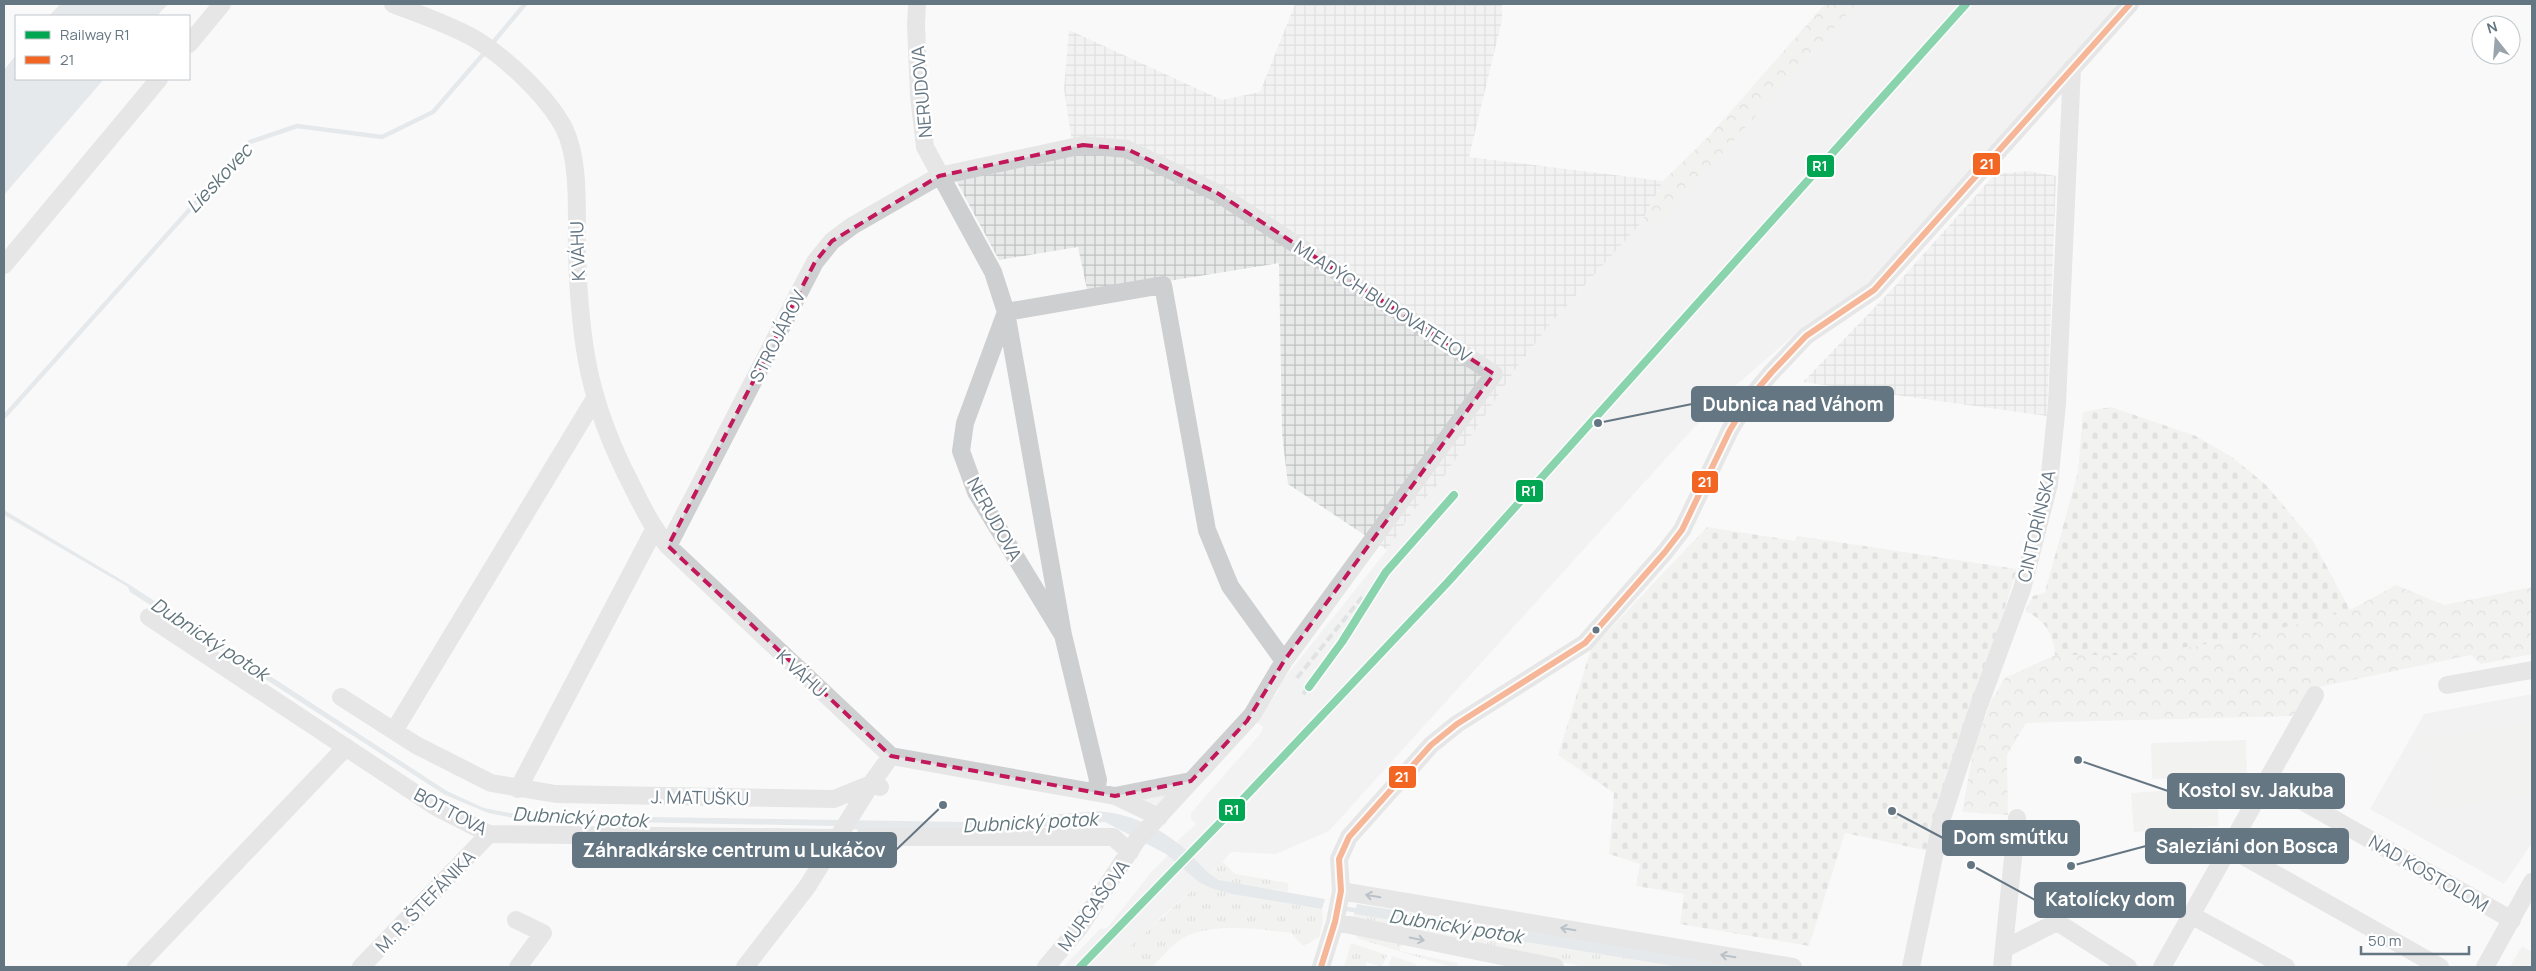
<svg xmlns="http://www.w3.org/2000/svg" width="2536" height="971" font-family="Manrope,sans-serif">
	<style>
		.built { fill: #e8e9e9 }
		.industrial { fill: url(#industrial-grid) }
		.grass { fill: url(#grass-tufts) }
		.forest { fill: url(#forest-crowns) }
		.cemetery { fill: url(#cemetery-stones) }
		.green { fill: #e8ebe6 }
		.water { fill: #ced6d9 }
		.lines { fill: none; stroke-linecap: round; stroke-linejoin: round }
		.stream { stroke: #ced6d9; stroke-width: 4.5 }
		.minor { stroke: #cecfd0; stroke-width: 18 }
		.rail { stroke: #c3c5c6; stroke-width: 4; stroke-dasharray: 8 4; stroke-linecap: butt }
		.bus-1-casing { stroke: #fff; stroke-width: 10 }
		.bus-1 { stroke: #f26522; stroke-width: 6 }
		.rail-1-casing { stroke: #fff; stroke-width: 11 }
		.rail-1 { stroke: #00a651; stroke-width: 8 }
		.oneway { stroke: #707f8b }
		.marked { fill: none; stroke: #c2185b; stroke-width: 4; stroke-dasharray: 10 6; stroke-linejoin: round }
		.bus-dot { fill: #657683; stroke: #fff; stroke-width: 2 }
		.labels { text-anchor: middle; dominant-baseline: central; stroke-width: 5; stroke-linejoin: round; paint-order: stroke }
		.street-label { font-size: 18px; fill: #657683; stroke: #fff }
		.water-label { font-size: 19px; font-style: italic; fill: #60757c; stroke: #fff }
		.leader { fill: none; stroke: #657683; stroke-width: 2 }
		.callout-dot { fill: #657683; stroke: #fff; stroke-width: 2 }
		.callout { fill: #657683; stroke: #657683; stroke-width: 2 }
		.callout-label { font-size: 19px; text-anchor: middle; font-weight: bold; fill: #fff }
		.line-badge { stroke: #fff; stroke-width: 2 }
		.badge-label { font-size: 14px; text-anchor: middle; font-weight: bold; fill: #fff }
	</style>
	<defs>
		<pattern id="industrial-grid" width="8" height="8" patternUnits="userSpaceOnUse" patternTransform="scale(1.25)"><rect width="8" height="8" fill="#e8e9e9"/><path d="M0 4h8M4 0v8" fill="none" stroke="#c0c1c2"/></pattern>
		<pattern id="grass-tufts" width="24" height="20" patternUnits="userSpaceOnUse" patternTransform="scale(1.25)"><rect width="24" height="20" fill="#e8ebe6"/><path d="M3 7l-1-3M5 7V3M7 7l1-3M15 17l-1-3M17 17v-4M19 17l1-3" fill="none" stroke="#c0c3c0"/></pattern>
		<pattern id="forest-crowns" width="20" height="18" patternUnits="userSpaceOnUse" patternTransform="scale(1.25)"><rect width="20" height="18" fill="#e8ebe6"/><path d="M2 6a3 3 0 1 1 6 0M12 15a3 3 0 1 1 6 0" fill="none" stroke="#c0c3c0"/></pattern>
		<pattern id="cemetery-stones" width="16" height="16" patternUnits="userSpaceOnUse" patternTransform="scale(1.25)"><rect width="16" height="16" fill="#e8ebe6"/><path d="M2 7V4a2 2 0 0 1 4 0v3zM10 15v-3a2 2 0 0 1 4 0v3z" fill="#c0c3c0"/></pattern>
	</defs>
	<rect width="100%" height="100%" fill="#f9f9f9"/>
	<!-- built -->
	<path class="built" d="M1856,4H2118L1872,282L1804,326L1732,389L1689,433L1329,831L1276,854L1231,852L1213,872L1162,916L1119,961L1109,967H1063L1100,929L1107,928L1153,870L1179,844L1177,841L1196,824L1191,819V813L1261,733L1263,727L1256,722L1279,690V685L1387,550L1414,510L1441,481L1517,367L1550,324L1641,223L1647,229L1663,219Z
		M2532,694V843L2504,884L2370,809L2424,714Z"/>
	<!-- industrial -->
	<path class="industrial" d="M1295,4H1502V20L1469,157L1663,181L1641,223L1550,324L1517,367L1441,481L1414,510L1387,550L1288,484L1282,434L1279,263L1088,294L1078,247L999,260L950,169L1072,142L1064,89L1069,30L1222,100L1260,92Z
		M2028,171L2056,176L2047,416L1803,382L1896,285L1995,174Z"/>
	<!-- grass -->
	<path class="grass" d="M1168,794L1156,806L1142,799Z
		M1222,861L1235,874L1288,883V892L1226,882L1208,875L1214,872Z
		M1200,883L1231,894L1322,909L1323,922L1319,937L1303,946L1291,933C1260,929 1217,923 1187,936C1173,942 1163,957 1152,967H1109L1124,956L1125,951Z
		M1354,914L1679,967H1585L1353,920Z
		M1358,934L1401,942L1400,951L1458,963L1457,967H1451L1356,938Z
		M1351,943L1387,955L1382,967L1367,962L1365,967H1344Z
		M1392,956L1416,964L1415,967H1388Z"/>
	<!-- forest -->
	<path class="forest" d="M1825,4H1856L1663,220L1647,229L1641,223L1663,181L1709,136Z
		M2396,585L2444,605L2532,587V654L2481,664L2471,655L2314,688L2294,716L2026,723L2007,755L2008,815L1962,812L1974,747L1991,701L2005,678L2055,655H2134L2240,639L2350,610Z"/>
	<!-- cemetery -->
	<path class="cemetery" d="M2111,407L2196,436L2232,457L2266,485L2313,541L2350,610L2240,639L2134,655H2055C2054,634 2044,619 2025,611L2033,596L2045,593L2046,588L2078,472L2083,412Z
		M1707,527L1795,541L1798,536L2017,569L1928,851L1845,833L1809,946L1680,924L1684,894L1636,886L1640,864L1609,854L1614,793L1558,755L1591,649Z"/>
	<!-- green -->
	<path class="green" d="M2532,721V794L2436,810L2425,739Z
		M2246,740L2247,776L2152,779L2151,743Z
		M2216,787L2219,826L2134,832L2131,793Z
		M2522,946L2532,952V967H2510Z"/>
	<!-- water -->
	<path class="water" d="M60,4H168L157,16H49Z
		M16,55V79H104L4,195V70Z
		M4,510L130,585L447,791L484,808L521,815L965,822L1097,811C1127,813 1155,825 1179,844C1194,855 1202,871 1219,880L1325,899L1322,909L1231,894L1214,889L1200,883L1166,854L1105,822L974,833L858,830L833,826L524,820L488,813L445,795L130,592L128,587L4,515Z
		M1357,904L1745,967H1679L1354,914Z"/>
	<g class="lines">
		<!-- stream -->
		<path class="stream" d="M491,45L525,4
			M4,417L250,142L297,126L382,137L433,112L486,51
			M1341,908L1360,911"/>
		<!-- minor -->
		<path class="minor" d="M393,4C421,15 451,25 477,40C507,59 547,96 564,128C581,162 576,217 577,255C580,345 589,403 631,484C642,506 652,527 668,546L891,756L1115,796L1159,817
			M917,4L916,25L919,97L925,147L993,272L1006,312L1063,635L1098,780L1096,792
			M189,44L222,4
			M4,265L159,79
			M668,546L815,262L832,241L852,226L939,176L1083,145L1127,149L1219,194L1494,374L1284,661L1252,715L1137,840L1079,928L1046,967
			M149,617L436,807L489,834L839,838
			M1063,635L976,492L961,451L965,423L1006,312L1163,285L1207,530L1230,586L1284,661
			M2447,685L2532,670
			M341,697L416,745L491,783L556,794L834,799L871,784L880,787
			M394,731L594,400
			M2267,781L2512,920
			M518,789L654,530
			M1115,796L1191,781
			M864,837H1113L1130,852
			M2229,848L2440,967
			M1341,891L1793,967
			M2191,915L2286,967
			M516,920L543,933L518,967
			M1335,922L1555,967
			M2004,949L2057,922L2128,967
			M136,967L346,747
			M361,967L489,834
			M745,967L807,887L871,784L891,756
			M1321,967L1335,922L1341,891L1339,859L1349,837L1431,745L1457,724L1585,643L1665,552L1682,530L1730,430L1749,399L1771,373L1806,336L1874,290L2130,4
			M1911,967L1942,818L1977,711L2022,589L2049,484L2057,404L2072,68
			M2002,967L2017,818
			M2162,967L2315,695
			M2485,967L2532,882"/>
		<!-- rail -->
		<path class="rail" d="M1297,678L1363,596
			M1303,694L1330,659L1386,572L1454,495"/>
		<defs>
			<path id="bus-1" d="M1321,967L1335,922L1341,891L1339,859L1349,837L1431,745L1457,724L1585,643L1665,552L1682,530L1730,430L1749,399L1771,373L1806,336L1874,290L2130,4"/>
		</defs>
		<!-- bus-1 casing -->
		<use href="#bus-1" class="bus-1-casing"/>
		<!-- bus-1 -->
		<use href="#bus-1" class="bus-1"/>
		<defs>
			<path id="rail-1" d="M1309,687L1342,642L1386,572L1454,495
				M1080,967L1245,797L1448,582L1966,4"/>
		</defs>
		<!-- rail-1 casing -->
		<use href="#rail-1" class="rail-1-casing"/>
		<!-- rail-1 -->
		<use href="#rail-1" class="rail-1"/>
	</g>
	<!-- one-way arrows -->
	<defs><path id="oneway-shaft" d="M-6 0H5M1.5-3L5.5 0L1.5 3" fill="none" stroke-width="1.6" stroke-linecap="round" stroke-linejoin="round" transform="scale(1.25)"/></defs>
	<g class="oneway">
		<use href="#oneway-shaft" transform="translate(1373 896) rotate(-170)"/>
		<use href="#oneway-shaft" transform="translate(1568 929) rotate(-170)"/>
		<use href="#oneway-shaft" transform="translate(1417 939) rotate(12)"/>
		<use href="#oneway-shaft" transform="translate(1728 956) rotate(-171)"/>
	</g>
	<!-- marked area -->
	<path d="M0 0H2536V971H0ZM1083,145L1127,149L1219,194L1494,374L1284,661L1247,721L1191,781L1115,796L891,756L668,546L815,262L832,241L939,176Z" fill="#f9f9f9" fill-opacity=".55" fill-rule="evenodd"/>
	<path class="marked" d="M1083,145L1127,149L1219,194L1494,374L1284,661L1247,721L1191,781L1115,796L891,756L668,546L815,262L832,241L939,176Z"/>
	<!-- markers -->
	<circle class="bus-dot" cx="1596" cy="630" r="4.5"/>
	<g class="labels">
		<!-- street labels -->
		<g class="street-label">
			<text transform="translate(921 92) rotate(-95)">NERUDOVA</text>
			<text transform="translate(577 251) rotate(-92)">K VÁHU</text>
			<text transform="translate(1383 301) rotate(33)">MLADÝCH BUDOVATEĽOV</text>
			<text transform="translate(777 336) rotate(-63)">STROJÁROV</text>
			<text transform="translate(995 519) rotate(61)">NERUDOVA</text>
			<text transform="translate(2036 526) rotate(-77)">CINTORÍNSKA</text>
			<text transform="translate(802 673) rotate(43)">K VÁHU</text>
			<text transform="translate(700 797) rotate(1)">J. MATUŠKU</text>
			<text transform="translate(451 811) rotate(28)">BOTTOVA</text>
			<text transform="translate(2429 873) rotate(30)">NAD KOSTOLOM</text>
			<text transform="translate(425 901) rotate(-46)">M. R. ŠTEFÁNIKA</text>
			<text transform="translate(1093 905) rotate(-54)">MURGAŠOVA</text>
		</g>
		<!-- water labels -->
		<g class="water-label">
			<text transform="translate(219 178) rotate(-47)">Lieskovec</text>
			<text transform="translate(210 639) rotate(33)">Dubnický potok</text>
			<text transform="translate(580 817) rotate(3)">Dubnický potok</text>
			<text transform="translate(1030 822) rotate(-3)">Dubnický potok</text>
			<text transform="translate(1456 926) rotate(9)">Dubnický potok</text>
		</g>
	</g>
	<!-- callouts -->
	<path class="leader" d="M1598 423L1692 404M2078 760L2168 791M1892 811L1943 838M2071 866L2146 846M943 805L896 850M1971 865L2035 900"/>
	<g class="callout-dot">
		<circle cx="1598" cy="423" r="5"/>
		<circle cx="2078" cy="760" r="5"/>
		<circle cx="1892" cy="811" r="5"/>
		<circle cx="2071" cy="866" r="5"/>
		<circle cx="943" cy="805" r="5"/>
		<circle cx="1971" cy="865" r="5"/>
	</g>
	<g class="callout">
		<rect x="1692" y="387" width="201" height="34" rx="5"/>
		<rect x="2168" y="774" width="176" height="34" rx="5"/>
		<rect x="1943" y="821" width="136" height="34" rx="5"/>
		<rect x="2146" y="829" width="202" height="34" rx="5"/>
		<rect x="573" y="833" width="323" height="34" rx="5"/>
		<rect x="2035" y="883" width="150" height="34" rx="5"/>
	</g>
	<g class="callout-label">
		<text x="1793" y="411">Dubnica nad Váhom</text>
		<text x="2256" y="797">Kostol sv. Jakuba</text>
		<text x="2011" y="844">Dom smútku</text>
		<text x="2247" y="853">Saleziáni don Bosca</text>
		<text x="734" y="857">Záhradkárske centrum u Lukáčov</text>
		<text x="2110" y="906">Katolícky dom</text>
	</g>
	<g class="line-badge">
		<rect x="1972" y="152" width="29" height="24" rx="5" fill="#f26522"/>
		<rect x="1806" y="154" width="29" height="24" rx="5" fill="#00a651"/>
		<rect x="1691" y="470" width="28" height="24" rx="5" fill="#f26522"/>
		<rect x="1515" y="479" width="29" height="24" rx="5" fill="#00a651"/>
		<rect x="1388" y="765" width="29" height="24" rx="5" fill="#f26522"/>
		<rect x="1218" y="798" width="28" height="24" rx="5" fill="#00a651"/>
	</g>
	<g class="badge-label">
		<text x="1987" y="169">21</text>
		<text x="1820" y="171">R1</text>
		<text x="1705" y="487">21</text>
		<text x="1529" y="496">R1</text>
		<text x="1402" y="782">21</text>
		<text x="1232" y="815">R1</text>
	</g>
	<!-- border -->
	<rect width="2536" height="971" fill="none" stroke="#657683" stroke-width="10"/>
	<!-- legend -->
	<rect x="15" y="15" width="175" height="65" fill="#ffffff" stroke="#c1c8cd"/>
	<rect x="25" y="31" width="25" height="8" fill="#00a651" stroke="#c1c8cd"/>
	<text x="60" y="40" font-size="15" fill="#657683">Railway R1</text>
	<rect x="25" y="56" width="25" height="8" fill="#f26522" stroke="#c1c8cd"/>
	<text x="60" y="65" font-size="15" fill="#657683">21</text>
	<!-- north arrow -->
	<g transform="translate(2496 40) rotate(343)"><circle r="24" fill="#ffffff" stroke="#c1c8cd"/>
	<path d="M0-4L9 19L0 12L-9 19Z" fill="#99a4ac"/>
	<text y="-8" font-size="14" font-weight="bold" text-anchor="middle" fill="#657683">N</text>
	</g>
	<!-- scale -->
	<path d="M2361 946v8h108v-8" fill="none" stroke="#657683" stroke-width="2.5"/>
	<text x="2368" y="946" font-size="15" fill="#657683" stroke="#ffffff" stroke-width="4" paint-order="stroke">50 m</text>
</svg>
